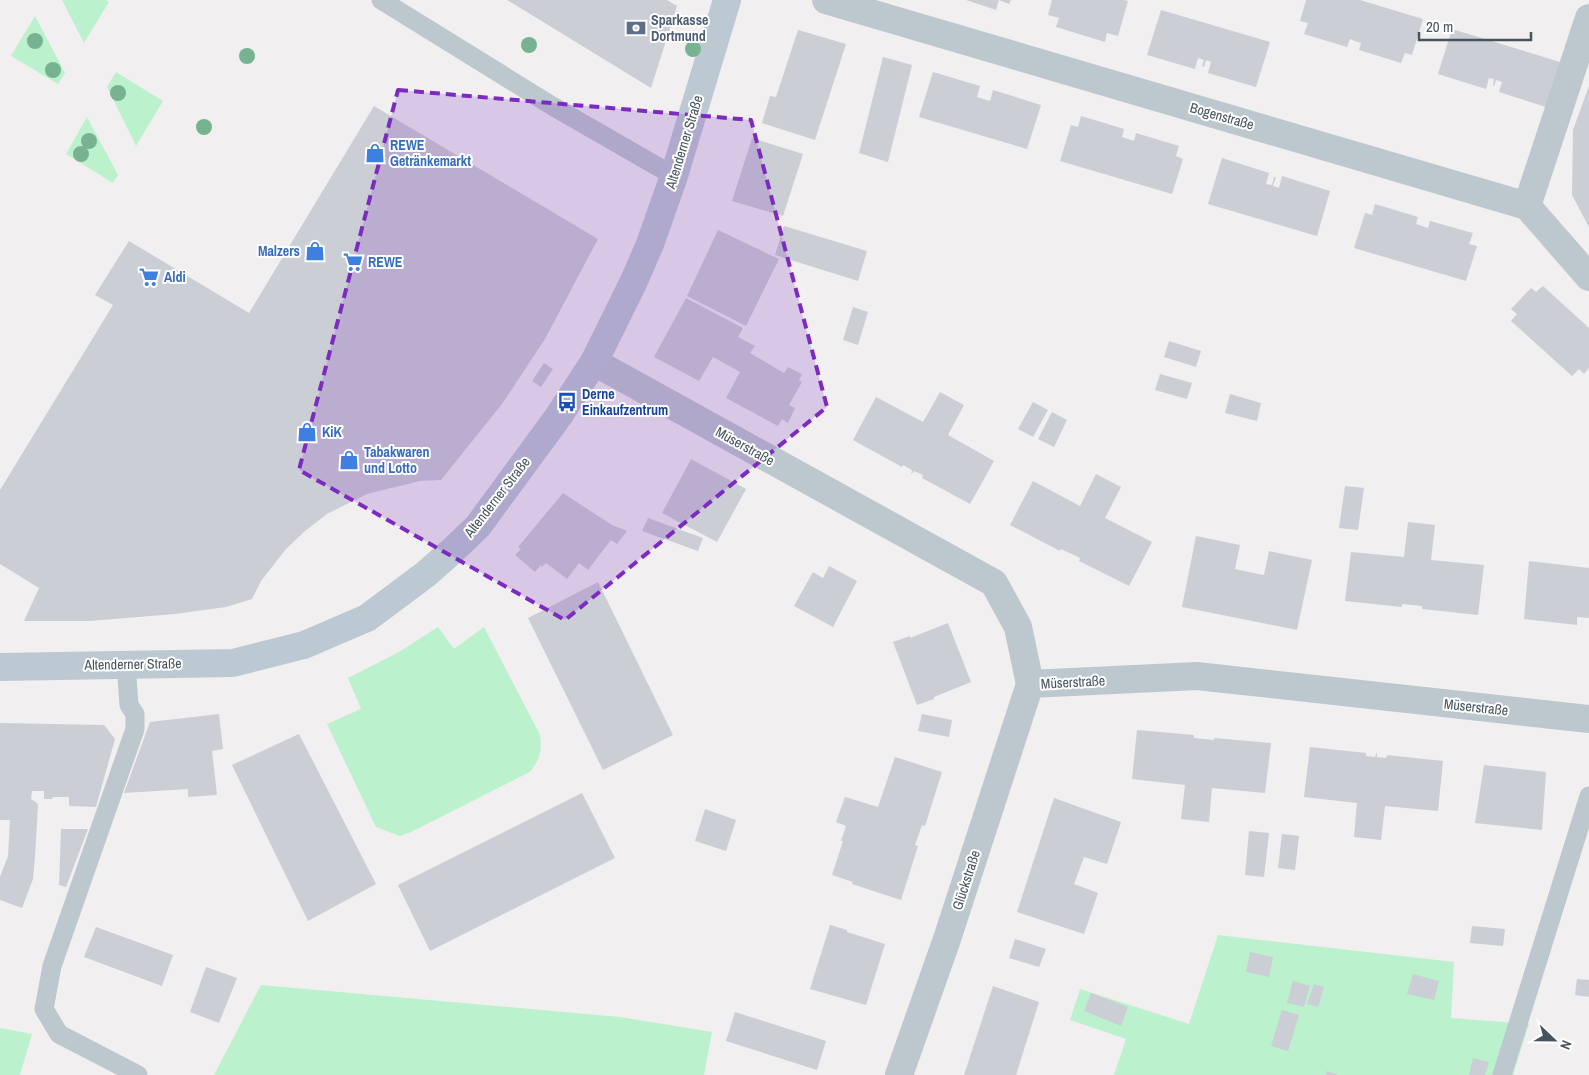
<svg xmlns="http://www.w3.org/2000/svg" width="1589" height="1075" font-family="'Archivo Narrow',sans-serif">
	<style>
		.green { fill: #bbf1cd }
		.building { fill: #cbced4 }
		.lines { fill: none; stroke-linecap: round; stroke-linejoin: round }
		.service { stroke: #bcc7ce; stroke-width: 19 }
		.minor { stroke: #bcc7ce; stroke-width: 28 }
		.secondary { stroke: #bcc9d3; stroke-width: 28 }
		.tree { fill: #77b391 }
		.marked { fill: #7b2cbf; fill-opacity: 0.2; stroke: #7b2cbf; stroke-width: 4; stroke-dasharray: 10 6; stroke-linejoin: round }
		.labels { text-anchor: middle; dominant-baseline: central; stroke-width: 4; stroke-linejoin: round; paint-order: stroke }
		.service-label { font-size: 14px; font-weight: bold; fill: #4e5e75; stroke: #fff; text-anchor: start }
		.street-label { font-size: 14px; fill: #46545d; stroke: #fff }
		.shop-label { font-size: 14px; font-weight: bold; fill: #366cbe; stroke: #fff; text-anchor: start }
		.transit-label { font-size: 14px; font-weight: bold; fill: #164399; stroke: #fff; text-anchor: start }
	</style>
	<rect width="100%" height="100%" fill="#f1efef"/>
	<!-- green -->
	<path class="green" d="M62,0H106L109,2L84,43Z
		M35,16L65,73L58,84L11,56Z
		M116,72L163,101L136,146L107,87Z
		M87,117L118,175L113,183L66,154Z
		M438,627L454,649L484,627L540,735C542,751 540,759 530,772L411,832L400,836L376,827L327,724L361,709L348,678L399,652Z
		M1218,935L1454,962L1451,1018L1529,1024L1513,1075H1114L1126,1039L1070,1020L1080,989L1189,1024Z
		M261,985L620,1017L712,1032L704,1075H214Z
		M0,1028L32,1034L20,1075H0Z"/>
	<!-- building -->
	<path class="building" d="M507,0H667L677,6L651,88Z
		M966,0H999L996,10Z
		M999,0H1011L1009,4Z
		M1052,0H1124L1128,1L1118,36L1107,33L1105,42L1056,27L1059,18L1048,15Z
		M1306,0H1360L1423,19L1412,55L1405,53L1401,63L1359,50L1361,43L1355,41L1350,39L1347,47L1304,34L1308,23L1300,21Z
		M1161,10L1270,42L1256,87L1208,73L1211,62L1206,60L1204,67L1202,66L1204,60L1198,58L1195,69L1147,55Z
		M1452,29L1560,62L1546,107L1499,92L1502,82L1496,80L1494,86H1493L1494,79L1489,78L1486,89L1438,74Z
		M798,30L846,44L815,140L762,123L770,96L776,97Z
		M883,57L912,65L888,162L859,153Z
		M933,72L980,86L977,97L983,99L990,101L993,90L1041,105L1027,149L919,117Z
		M1589,86V227L1572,195L1573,130Z
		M374,106L598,239L545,339L502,404L441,480L420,481L367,494L327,514L305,531L286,549L261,581L252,599L226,607L175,614L89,621H24L39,588L0,564V490L113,305L95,295L129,241L249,313Z
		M1081,116L1124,129L1122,137L1134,141L1136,133L1179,146L1176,156L1183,159L1172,194L1060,161L1071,125L1078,127Z
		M752,138L803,154L783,216L732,201Z
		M1222,158L1269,173L1266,184L1272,185L1274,177H1276L1273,186L1279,188L1282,176L1330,191L1317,236L1208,204Z
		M1375,204L1418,217L1416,224L1428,228L1430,221L1473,233L1469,244L1477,246L1466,281L1354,248L1365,213L1372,215Z
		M784,226L867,251L858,281L775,255Z
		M718,230L779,259L746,326L687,296Z
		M1543,286L1589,328V368L1584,374L1579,369L1572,376L1511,321L1517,314L1511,309L1531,288L1536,292Z
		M686,298L743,328L738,337L755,346L750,353L784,373L788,367L802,374L799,380L802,382L789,405L795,408L788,423L782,419L778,426L726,398L740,372L713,357L699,381L654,357Z
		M853,307L868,312L858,345L843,340Z
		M1169,341L1201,351L1196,367L1164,357Z
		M544,363L553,369L541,387L532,381Z
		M1160,374L1192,383L1187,399L1155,390Z
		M940,392L964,405L948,435L994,461L970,504L922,478L923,475L914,471L911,475L912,470L903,465L902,467L853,440L876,397L923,422Z
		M1230,394L1261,403L1257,421L1225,413Z
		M1033,402L1048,410L1033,437L1018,429Z
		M1052,412L1067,420L1054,447L1038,439Z
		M691,459L746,489L717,542L662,513Z
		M1096,474L1121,487L1105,518L1152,542L1129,586L1079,561L1080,558L1072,554L1061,549L1060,551L1010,525L1033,481L1080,506Z
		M1345,486L1364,488L1358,530L1339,528Z
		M563,493L612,525L627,531L617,544L611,540L588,570L579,563L567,579L546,563L542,567L541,565L535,572L515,555L521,549L518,547Z
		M648,518L703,538L698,551L642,531Z
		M1408,522L1435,525L1431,560L1484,565L1478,615L1422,609V606L1402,604V607L1345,601L1351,552L1404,557Z
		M1196,536L1240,545L1235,569L1249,572L1264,575L1269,551L1312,560L1297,630L1182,607Z
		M1529,561L1589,568V618L1577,617V625L1524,619Z
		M829,566L857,581L833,627L794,606L813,572L823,578Z
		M598,582L673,735L603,770L528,618Z
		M948,623L971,682L934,697V699L917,705L893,642L910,636V638Z
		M219,714L223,749L212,751L217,795L188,797V789L124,793L150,722Z
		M922,714L952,720L949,737L918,731Z
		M0,723L104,725L115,739L96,807L69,806V797H53L52,799H44V791H32L31,799L38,804L35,857L33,879L22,908L0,900V877L8,856L10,820H0Z
		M1137,730L1194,735V738L1214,740V738L1271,743L1265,793L1212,788L1209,822L1181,819L1185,785L1132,779Z
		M299,734L376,884L308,921L232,765Z
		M1310,747L1366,753V756L1375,757L1377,752V757L1386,758L1387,755L1443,761L1438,811L1385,806L1381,840L1354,837L1357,803L1304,797Z
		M895,757L942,772L925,826L922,825L915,845L918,846L901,900L852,884L853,882L832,875L843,841H841L846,826L836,822L845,797L878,807Z
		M1484,765L1546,772L1542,830L1475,823Z
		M582,793L615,858L430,951L398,885Z
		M1054,798L1121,822L1107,864L1084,857L1074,884L1098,893L1084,934L1017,912Z
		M705,809L736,820L726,851L695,841Z
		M61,829H88L66,887L59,885Z
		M1249,831L1269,833L1264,877L1245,875Z
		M1282,834L1299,836L1295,870L1278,868Z
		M830,925L847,930V932L885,944L866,1005L810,989Z
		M1472,926L1505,929L1503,946L1470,943Z
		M96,927L173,955L162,986L84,957Z
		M1015,939L1046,949L1039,967L1009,958Z
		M1250,952L1273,957L1269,977L1246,972Z
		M206,967L237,978L219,1023L190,1012Z
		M1413,974L1439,981L1434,1000L1407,994Z
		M1577,979L1589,980V997L1575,995Z
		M1293,981L1310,986L1304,1007L1287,1003Z
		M1314,984L1324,987L1318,1007L1307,1004Z
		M993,986L1039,1002L1016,1075H964Z
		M1091,993L1128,1007L1121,1026L1084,1011Z
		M1282,1010L1299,1015L1288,1051L1271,1046Z
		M735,1012L826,1041L817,1070L726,1041Z
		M1473,1058L1489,1062L1485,1075H1469Z
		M1327,1071L1338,1075H1326Z"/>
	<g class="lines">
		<!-- service -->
		<path class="service" d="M381,0L554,107L674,176
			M126,664L129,705L135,714V729L52,966L44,1009L59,1034L138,1075
			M1502,1075L1589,796"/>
		<!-- minor -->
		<path class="minor" d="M826,0L1527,206L1589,277
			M1527,206L1589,18
			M594,362L994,583L1018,627L1030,684
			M1030,684L1197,676L1589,719
			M899,1075L947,939L1030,684"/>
		<!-- secondary -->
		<path class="secondary" d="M0,667L233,663L304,645L367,618L426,574L452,551L478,526L558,417L594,362L634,281L650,244L674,176L727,0"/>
	</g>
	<!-- trees -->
	<g class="tree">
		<circle cx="35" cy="41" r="8"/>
		<circle cx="529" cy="45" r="8"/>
		<circle cx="693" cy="49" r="8"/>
		<circle cx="247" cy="56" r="8"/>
		<circle cx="53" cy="70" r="8"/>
		<circle cx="118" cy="93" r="8"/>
		<circle cx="204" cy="127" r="8"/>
		<circle cx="89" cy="141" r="8"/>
		<circle cx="81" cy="154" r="8"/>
	</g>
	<!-- marked area -->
	<path class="marked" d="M398,90L751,120L827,407L565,620L299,470Z"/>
	<!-- icons -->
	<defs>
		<symbol id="bank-bare" viewBox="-9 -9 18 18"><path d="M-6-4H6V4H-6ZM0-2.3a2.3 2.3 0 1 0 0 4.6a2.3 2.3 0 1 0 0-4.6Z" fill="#5c6f8a" stroke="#fff" stroke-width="2.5" paint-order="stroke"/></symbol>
		<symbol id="shop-bare" viewBox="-9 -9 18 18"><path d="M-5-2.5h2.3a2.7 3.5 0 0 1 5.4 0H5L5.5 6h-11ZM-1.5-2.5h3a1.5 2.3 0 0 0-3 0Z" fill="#3f7fe0" stroke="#fff" stroke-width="2.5" paint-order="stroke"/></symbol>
		<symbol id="supermarket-bare" viewBox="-9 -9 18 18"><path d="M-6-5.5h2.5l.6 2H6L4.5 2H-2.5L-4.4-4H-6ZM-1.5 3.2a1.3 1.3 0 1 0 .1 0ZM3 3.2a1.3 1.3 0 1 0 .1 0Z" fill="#3f7fe0" stroke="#fff" stroke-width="2.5" paint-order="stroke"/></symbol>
		<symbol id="bus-bare" viewBox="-9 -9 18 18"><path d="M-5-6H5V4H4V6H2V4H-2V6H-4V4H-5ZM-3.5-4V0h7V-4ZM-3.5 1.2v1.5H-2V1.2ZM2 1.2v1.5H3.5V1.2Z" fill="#1a4fb4" stroke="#fff" stroke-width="2.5" paint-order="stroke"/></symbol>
	</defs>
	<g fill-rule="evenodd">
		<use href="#bank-bare" x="622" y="14" width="28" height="28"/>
		<use href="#shop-bare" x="361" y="139" width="28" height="28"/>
		<use href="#shop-bare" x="301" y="237" width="28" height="28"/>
		<use href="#supermarket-bare" x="339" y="248" width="28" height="28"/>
		<use href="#supermarket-bare" x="135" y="263" width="28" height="28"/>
		<use href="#bus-bare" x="553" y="388" width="28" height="28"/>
		<use href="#shop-bare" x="293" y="418" width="28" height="28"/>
		<use href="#shop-bare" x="335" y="446" width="28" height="28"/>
	</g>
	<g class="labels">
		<!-- service labels -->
		<g class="service-label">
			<text x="651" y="20">Sparkasse<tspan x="651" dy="16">Dortmund</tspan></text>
		</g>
		<!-- street labels -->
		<g class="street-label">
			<text transform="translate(1222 116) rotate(16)">Bogenstraße</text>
			<text transform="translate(684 142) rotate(-73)">Altenderner Straße</text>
			<text transform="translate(745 446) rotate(29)">Müserstraße</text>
			<text transform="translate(497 497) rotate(-52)">Altenderner Straße</text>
			<text transform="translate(133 664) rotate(-1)">Altenderner Straße</text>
			<text transform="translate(1073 682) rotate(-3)">Müserstraße</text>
			<text transform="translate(1476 707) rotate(6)">Müserstraße</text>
			<text transform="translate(966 880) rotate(-72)">Glückstraße</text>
		</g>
		<!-- shop labels -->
		<g class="shop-label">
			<text x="390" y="145">REWE<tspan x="390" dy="16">Getränkemarkt</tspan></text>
			<text x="300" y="251" text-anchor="end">Malzers</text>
			<text x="368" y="262">REWE</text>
			<text x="164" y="277">Aldi</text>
			<text x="322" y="432">KiK</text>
			<text x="364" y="452">Tabakwaren<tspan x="364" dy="16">und Lotto</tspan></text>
		</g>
		<!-- transit labels -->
		<g class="transit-label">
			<text x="582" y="394">Derne<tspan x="582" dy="16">Einkaufzentrum</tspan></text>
		</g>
	</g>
	<!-- north arrow -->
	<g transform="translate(1554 1040) rotate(112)" stroke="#ffffff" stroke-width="4" paint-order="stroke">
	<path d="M0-4L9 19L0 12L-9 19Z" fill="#46545d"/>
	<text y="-8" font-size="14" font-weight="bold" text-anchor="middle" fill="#46545d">N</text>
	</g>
	<!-- scale -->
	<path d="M1419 32v8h112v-8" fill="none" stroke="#46545d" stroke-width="2.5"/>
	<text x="1426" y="32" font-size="15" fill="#46545d" stroke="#ffffff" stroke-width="4" paint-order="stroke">20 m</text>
</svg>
